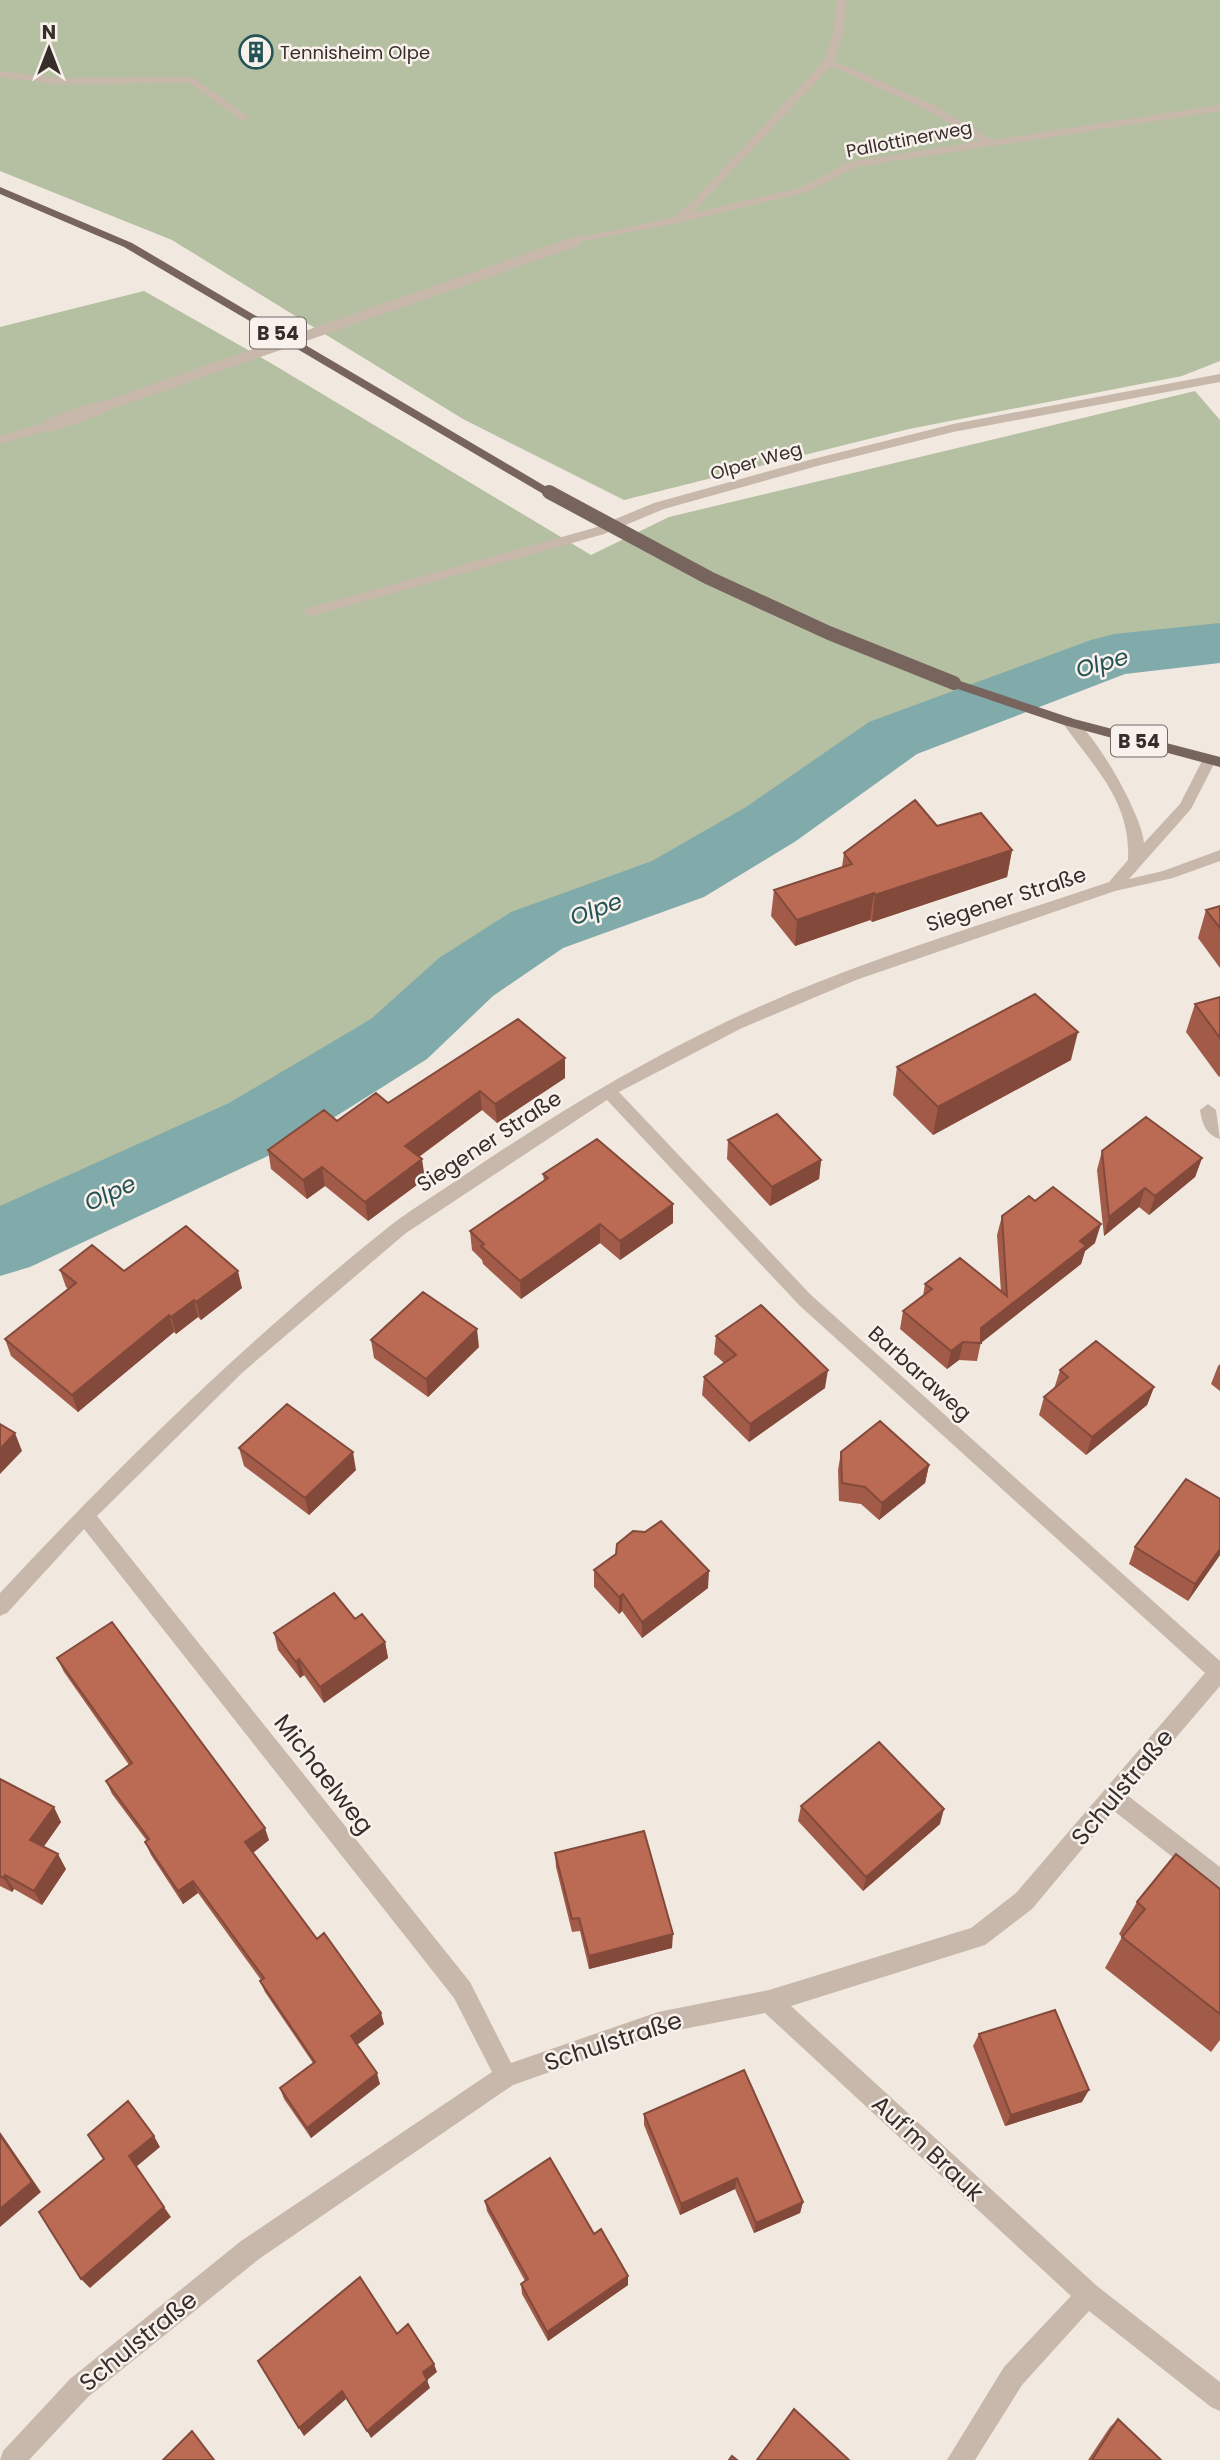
<svg xmlns="http://www.w3.org/2000/svg" width="1220" height="2460" font-family="Poppins,sans-serif">
	<style>
		.green { fill: #b5bfa1 }
		.lines { fill: none; stroke-linecap: round; stroke-linejoin: round }
		.river { fill: #81abab; fill-rule: evenodd }
		.minor { fill: #c8b8ac; fill-rule: evenodd }
		.major { fill: #77655d; fill-rule: evenodd }
		.minor-bridge-far1 { stroke: #c8b8ac; stroke-width: 10 }
		.minor-bridge { stroke: #c8b8ac; stroke-width: 14 }
		.major-bridge { stroke: #77655d; stroke-width: 14 }
		.wall { fill: #a15b48 }
		.shaded-wall { fill: #834a3b }
		.building { fill: #bb6a54; stroke: #834a3b; stroke-width: 2 }
		.labels { text-anchor: middle; dominant-baseline: central; stroke-width: 5; stroke-linejoin: round; paint-order: stroke }
		.far-poi-label { font-size: 18px; fill: #372e2b; stroke: #f9f2ec; text-anchor: start }
		.far-street-label { font-size: 18px; fill: #372e2b; stroke: #f9f2ec }
		.shield { fill: #f9f2ec; stroke: #716965; stroke-width: 2 }
		.shield-label { font-size: 19px; font-weight: bold; fill: #372e2b }
		.street-label { font-size: 21px; fill: #372e2b; stroke: #f9f2ec }
		.water-label { font-size: 23px; font-style: italic; fill: #245355; stroke: #f9f2ec }
		.near-street-label { font-size: 24px; fill: #372e2b; stroke: #f9f2ec }
	</style>
	<rect width="100%" height="100%" fill="#f1e8e0"/>
	<!-- green -->
	<path class="green" d="M0,0H1220V361L1182,376L909,429L624,500L463,419L172,240L0,171Z
		M144,291L269,362L591,555L669,517L1195,391L1220,420V631L1109,646L884,729L758,817L681,861L540,918L468,953L394,1025L271,1097L0,1210V327Z"/>
	<g class="lines">
		<!-- river -->
		<path class="river" d="M1220,623V663L1125,674L917,754L796,841L704,897L563,948L493,996L427,1059L287,1147L30,1267L0,1276V1206L229,1103L371,1019L439,958L511,912L652,861L746,807L869,722L1091,640L1114,634Z"/>
		<!-- minor -->
		<path class="minor" d="M837,0H847L843,34L834,61L934,105L992,140L1220,105V111L856,167L807,192L678,223L573,243V239L674,217L694,200L824,61L833,34ZM831,66L927,110L980,141L849,162L799,188L692,213Z
			M0,71L58,78L192,77L250,118L241,120L190,83L58,84L0,77Z
			M1220,374V382L953,432L821,465L664,509L604,534L315,615L310,616L303,612L305,609L594,528L654,503L813,459L953,424Z
			M51,421L57,425L55,428L0,444V436Z
			M1069,717C1092,725 1143,817 1144,843L1180,804L1204,757H1214L1216,760L1191,809L1129,879L1163,871L1220,850V861L1173,878L1115,891L856,980L742,1028L619,1092L811,1295L1220,1661V1686L1127,1795L1220,1867V1891L1212,1888L1114,1811L1032,1909L985,1945L791,2006L1097,2286L1220,2382V2411L1211,2407L1089,2311L1022,2385L975,2460H947L1004,2367L1071,2296L765,2013L658,2034L513,2085L259,2259L88,2397L29,2460H0L3,2451L70,2379L241,2241L492,2072L454,1998L84,1529L7,1613L0,1616V1593C122,1462 251,1337 391,1225C416,1206 443,1190 469,1172C552,1116 639,1063 730,1020C851,963 982,925 1109,882L1128,860C1131,800 1094,768 1062,722ZM607,1100L799,1305L1205,1673L1016,1893L971,1928L769,1990L658,2012L511,2063L470,1982L97,1516L243,1372L406,1233Z
			M1208,1104L1216,1110L1220,1139C1206,1135 1202,1123 1200,1110Z"/>
		<!-- major -->
		<path class="major" d="M0,187L132,243L555,492L553,495H545L124,247L0,194Z
			M954,679L1074,719L1220,757V767L1064,725L949,686L947,683Z"/>
		<!-- minor-bridge-far1 -->
		<path class="minor-bridge-far1" d="M91,411L577,241"/>
		<!-- minor-bridge -->
		<path class="minor-bridge" d="M51,425L96,409"/>
		<!-- major-bridge -->
		<path class="major-bridge" d="M549,492L709,578L829,633L954,683"/>
	</g>
	<!-- wall -->
	<path class="wall" d="M937,826L1012,850L1007,877L872,922L870,920L795,946L771,916L774,890L842,867L844,853Z
		M1220,906V968L1198,938L1206,910Z
		M1220,997V1076L1219,1077L1186,1032L1195,1004Z
		M1071,1060L933,1135L893,1095L897,1067Z
		M565,1078L497,1123L482,1110L419,1157L425,1179L368,1221L325,1186L307,1199L271,1169L268,1150L337,1121L388,1103Z
		M728,1140L821,1160L819,1179L770,1206L727,1159Z
		M1102,1151L1202,1158L1195,1177L1149,1215L1139,1207L1104,1236L1097,1170Z
		M543,1174L673,1223L620,1260L600,1243L521,1299L483,1264L482,1260L472,1250L470,1231L544,1181Z
		M1035,1201L1095,1243L1085,1251L1081,1264L981,1342L977,1361L959,1360L947,1369L900,1329L903,1311L923,1296L925,1284L1001,1292L997,1235L1002,1216Z
		M60,1270L124,1271L242,1288L201,1320L198,1317L176,1334L174,1332L78,1412L11,1356L5,1339L68,1289L66,1287Z
		M716,1336L825,1388L749,1442L702,1395L704,1377L724,1363L714,1354Z
		M371,1340L479,1347L428,1397L374,1358Z
		M1220,1364V1391L1211,1384L1218,1366Z
		M1060,1370L1154,1387L1147,1405L1086,1455L1039,1415L1044,1397L1054,1389Z
		M239,1448L356,1470L309,1515L244,1466Z
		M841,1452L929,1465L925,1483L879,1520L861,1504L839,1501L838,1470Z
		M1135,1547L1220,1555L1188,1601L1129,1564Z
		M594,1570L708,1588L642,1638L622,1611L619,1614L594,1587Z
		M355,1619L385,1642L388,1658L324,1703L304,1675L300,1678L278,1650L274,1633Z
		M57,1658L269,1840L253,1853L317,1939L384,2024L357,2045L380,2084L311,2138L284,2099L280,2088L313,2063L265,1992L260,1981L261,1980L198,1893L183,1904L151,1855L145,1842L147,1841L112,1794L106,1781L129,1765L64,1672Z
		M0,1779L61,1822L43,1847L66,1869L42,1905L14,1889L12,1892L0,1886Z
		M801,1806L940,1824L863,1891L798,1821Z
		M555,1853L672,1948L589,1969L580,1931L572,1932L556,1867Z
		M1220,1889V2040L1211,2052L1105,1968L1122,1937L1119,1934L1137,1902Z
		M979,2034L1082,2102L1005,2126L973,2046Z
		M644,2114L803,2202L800,2213L754,2233L735,2189L680,2215L644,2125Z
		M485,2201L594,2234L628,2285L548,2341L522,2294L521,2284L525,2281L487,2211Z
		M1118,2419L1161,2460H1088L1110,2427Z"/>
	<!-- shaded-wall -->
	<path class="shaded-wall" d="M1012,850L1007,877L872,922L875,895Z
		M874,893L870,920L795,946L797,920Z
		M1078,1032L1071,1060L933,1135L938,1107Z
		M565,1058V1078L497,1123L495,1104Z
		M480,1091L482,1110L407,1165L405,1146Z
		M1202,1158L1195,1177L1149,1215L1155,1196Z
		M422,1159L425,1179L368,1221L365,1202Z
		M821,1160L819,1179L770,1206L772,1187Z
		M322,1167L325,1186L307,1199L303,1180Z
		M1145,1188L1139,1207L1104,1236L1109,1217Z
		M673,1204V1223L620,1260V1241Z
		M600,1224V1243L521,1299L520,1281Z
		M1101,1224L1095,1243L1085,1251L1081,1264L981,1343V1328L1080,1241Z
		M238,1271L242,1288L201,1320L196,1302Z
		M194,1300L198,1317L176,1334L171,1317Z
		M169,1315L174,1332L78,1412L72,1395Z
		M477,1329L479,1347L428,1397L426,1379Z
		M963,1342L959,1360L947,1369L951,1351Z
		M828,1370L825,1388L749,1442L750,1424Z
		M1154,1387L1147,1405L1086,1455L1092,1437Z
		M15,1433L22,1451L0,1474V1449Z
		M353,1452L356,1470L309,1515L305,1498Z
		M929,1465L925,1483L879,1520L882,1503Z
		M1220,1549V1555L1188,1601L1195,1584Z
		M709,1571L708,1588L642,1638V1622Z
		M623,1594L622,1611L619,1614V1597Z
		M385,1642L388,1658L324,1703L320,1687Z
		M299,1659L304,1675L300,1678L296,1662Z
		M54,1807L61,1822L38,1855L30,1840Z
		M944,1809L940,1824L863,1891L866,1877Z
		M265,1828L269,1840L250,1855L245,1842Z
		M58,1854L66,1869L42,1905L34,1891Z
		M5,1875L14,1889L12,1892L4,1878Z
		M193,1881L198,1893L183,1904L178,1891Z
		M673,1934L672,1948L589,1969V1956Z
		M381,2013L384,2024L354,2047L351,2036Z
		M377,2073L380,2084L311,2138L307,2128Z
		M1089,2090L1082,2102L1005,2126L1011,2115Z
		M0,2132L41,2192L0,2227Z
		M154,2136L160,2147L136,2167L129,2156Z
		M737,2178L735,2189L680,2215L681,2204Z
		M803,2202L800,2213L754,2233L756,2223Z
		M164,2207L171,2217L90,2288L81,2279Z
		M628,2276V2285L548,2341L547,2332Z
		M434,2364L437,2372L426,2381L423,2372Z
		M427,2380L430,2388L371,2438L367,2431Z
		M342,2391L346,2399L304,2436L299,2428Z"/>
	<!-- building -->
	<path class="building" d="M915,800L937,826L981,813L1012,850L875,895L874,893L797,920L774,890L852,864L844,853Z
		M1220,906V928L1206,910Z
		M1035,994L1078,1032L938,1107L897,1067Z
		M1220,997V1038L1195,1004Z
		M518,1019L565,1058L495,1104L480,1091L405,1146L422,1159L365,1202L322,1167L303,1180L268,1150L324,1110L337,1121L376,1093L388,1103Z
		M777,1114L821,1160L772,1187L728,1140Z
		M1146,1117L1202,1158L1155,1196L1145,1188L1109,1217L1102,1151Z
		M597,1139L673,1204L620,1241L600,1224L520,1281L481,1246L484,1244L470,1231L548,1178L543,1174Z
		M1053,1187L1101,1224L1080,1241L1086,1246L981,1328V1343L963,1342L951,1351L903,1311L932,1289L925,1284L960,1258L1007,1296L1002,1216L1029,1196L1035,1201Z
		M186,1226L238,1271L196,1302L194,1300L171,1317L169,1315L72,1395L5,1339L76,1283L60,1270L92,1245L124,1271Z
		M423,1292L477,1329L426,1379L371,1340Z
		M761,1305L828,1370L750,1424L704,1377L736,1355L716,1336Z
		M1096,1341L1154,1387L1092,1437L1044,1397L1068,1377L1060,1370Z
		M287,1404L353,1452L305,1498L239,1448Z
		M880,1421L929,1465L882,1503L865,1487L842,1483L841,1452Z
		M0,1424L15,1433L0,1449Z
		M1186,1479L1220,1499V1549L1195,1584L1135,1547Z
		M661,1521L709,1571L642,1622L623,1594L619,1597L594,1570L616,1554L617,1544L633,1531L645,1532Z
		M334,1593L355,1619L362,1614L385,1642L320,1687L299,1659L296,1662L274,1633Z
		M112,1622L265,1828L245,1842L317,1939L324,1933L381,2013L351,2036L377,2073L307,2128L280,2088L315,2062L260,1981L264,1978L193,1881L178,1891L145,1842L149,1839L106,1781L132,1763L57,1658Z
		M879,1742L944,1809L866,1877L801,1806Z
		M0,1779L54,1807L30,1840L58,1854L34,1891L5,1875L4,1878L0,1876Z
		M644,1831L673,1934L589,1956L579,1918L572,1919L555,1853Z
		M1176,1854L1220,1889V2014L1122,1937L1145,1909L1137,1902Z
		M1055,2010L1089,2090L1011,2115L979,2034Z
		M744,2070L803,2202L756,2223L737,2178L681,2204L644,2114Z
		M128,2101L154,2136L129,2156L164,2207L81,2279L39,2212L104,2159L88,2135Z
		M0,2135L32,2182L0,2209Z
		M550,2158L594,2234L601,2229L628,2276L547,2332L521,2284L528,2279L485,2201Z
		M360,2277L397,2334L408,2324L434,2364L423,2372L427,2380L367,2431L342,2391L299,2428L258,2361Z
		M794,2409L849,2460H757Z
		M1118,2419L1161,2460H1092Z
		M192,2431L214,2460H163Z
		M732,2456L737,2460H729Z"/>
	<!-- icons -->
	<defs>
		<symbol id="building-ring" viewBox="-11 -11 22 22"><circle r="9.5" fill="#f9f2ec" stroke="#245355" stroke-width="1.5"/><path d="M-4-6H4V6H1V3H-1V6H-4ZM-2.5-4.3h1.7v1.8h-1.7ZM.8-4.3h1.7v1.8H.8ZM-2.5-1h1.7V.8h-1.7ZM.8-1h1.7V.8H.8Z" fill="#245355"/></symbol>
	</defs>
	<g fill-rule="evenodd">
		<use href="#building-ring" x="237" y="33" width="38" height="38"/>
	</g>
	<g class="labels">
		<!-- far-poi labels -->
		<g class="far-poi-label">
			<text x="280" y="52">Tennisheim Olpe</text>
		</g>
		<!-- far-street labels -->
		<g class="far-street-label">
			<text transform="translate(909 139) rotate(-11)">Pallottinerweg</text>
			<text transform="translate(756 461) rotate(-16)">Olper Weg</text>
		</g>
		<!-- shield labels -->
		<g class="shield">
			<rect x="250" y="317.5" width="56" height="31" rx="5"/>
			<rect x="1111" y="725.5" width="56" height="31" rx="5"/>
		</g>
		<g class="shield-label">
			<text x="278" y="333">B 54</text>
			<text x="1139" y="741">B 54</text>
		</g>
		<!-- street labels -->
		<g class="street-label">
			<text transform="translate(1006 899) rotate(-18)">Siegener Straße</text>
			<text transform="translate(489 1141) rotate(-33)">Siegener Straße</text>
			<text transform="translate(920 1373) rotate(42)">Barbaraweg</text>
		</g>
		<!-- water labels -->
		<g class="water-label">
			<text transform="translate(1102 663) rotate(-16)">Olpe</text>
			<text transform="translate(596 909) rotate(-20)">Olpe</text>
			<text transform="translate(110 1193) rotate(-25)">Olpe</text>
		</g>
		<!-- near-street labels -->
		<g class="near-street-label">
			<text transform="translate(324 1774) rotate(52)">Michaelweg</text>
			<text transform="translate(1122 1787) rotate(-50)">Schulstraße</text>
			<text transform="translate(613 2041) rotate(-18)">Schulstraße</text>
			<text transform="translate(928 2148) rotate(43)">Auf'm Brauk</text>
			<text transform="translate(138 2341) rotate(-39)">Schulstraße</text>
		</g>
	</g>
	<!-- north arrow -->
	<g transform="translate(49 49)" stroke="#f9f2ec" stroke-width="5" paint-order="stroke">
	<path d="M0-5L12 26L0 18L-12 26Z" fill="#372e2b"/>
	<text y="-10" font-size="19" font-weight="bold" text-anchor="middle" fill="#372e2b">N</text>
	</g>
</svg>
